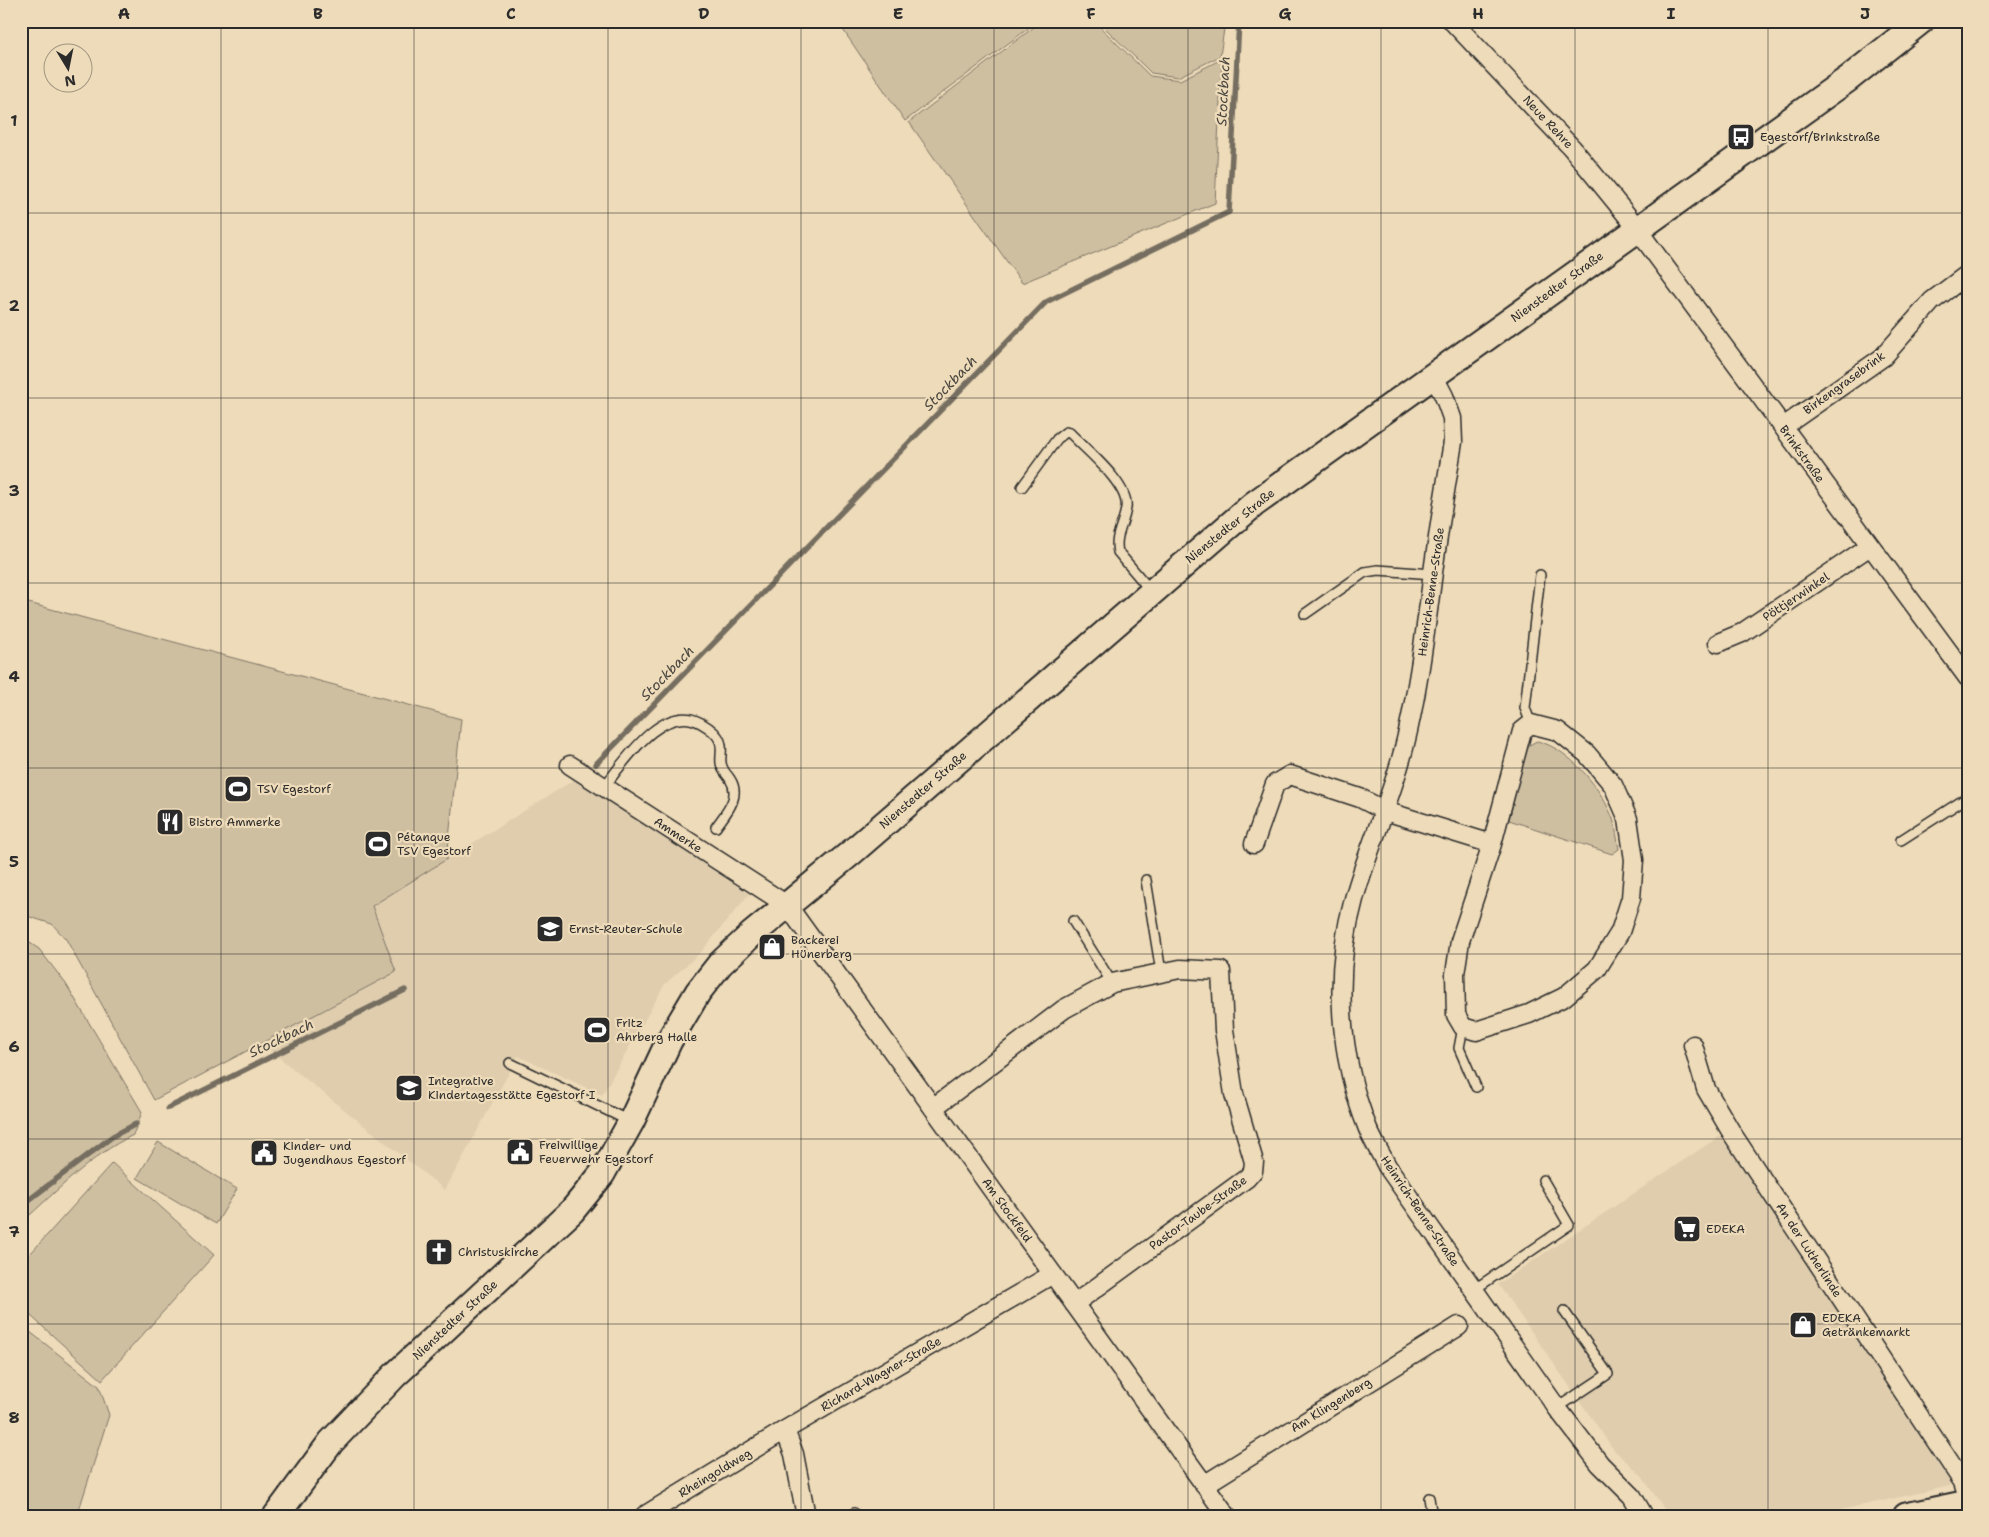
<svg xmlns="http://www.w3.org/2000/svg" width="1989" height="1537" font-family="'Shantell Sans',sans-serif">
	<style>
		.built { fill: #dfcdae }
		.green { fill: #cfbfa1; stroke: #7d7566 }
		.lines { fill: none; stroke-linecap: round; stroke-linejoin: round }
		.stream { stroke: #756e60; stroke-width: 5.5 }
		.lane-casing { stroke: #2b2b2b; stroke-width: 12 }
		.street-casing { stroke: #2b2b2b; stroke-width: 21 }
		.secondary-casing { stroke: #2b2b2b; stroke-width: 29 }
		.lane { stroke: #eedbb9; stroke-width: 9 }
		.street { stroke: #eedbb9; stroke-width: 18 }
		.secondary { stroke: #eedbb9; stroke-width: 25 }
		.grid { fill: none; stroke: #2b2b2b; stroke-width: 1; stroke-opacity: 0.55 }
		.labels { text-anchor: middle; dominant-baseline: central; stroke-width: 4.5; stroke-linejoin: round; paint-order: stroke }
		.street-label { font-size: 12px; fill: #2b2b2b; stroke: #eedbb9 }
		.poi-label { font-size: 12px; fill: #2b2b2b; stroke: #eedbb9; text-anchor: start }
		.water-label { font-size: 14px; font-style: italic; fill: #4a4741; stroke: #eedbb9 }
		.neatline { fill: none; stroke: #2b2b2b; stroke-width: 2 }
		.grid-label { font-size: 16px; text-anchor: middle; font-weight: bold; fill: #2b2b2b }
	</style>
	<rect width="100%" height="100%" fill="#eedbb9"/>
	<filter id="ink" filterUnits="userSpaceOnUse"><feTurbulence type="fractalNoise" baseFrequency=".02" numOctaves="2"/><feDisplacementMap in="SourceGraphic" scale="10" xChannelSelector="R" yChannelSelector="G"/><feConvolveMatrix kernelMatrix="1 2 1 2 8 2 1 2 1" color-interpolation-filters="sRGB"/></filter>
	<g filter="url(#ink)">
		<!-- built -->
		<path class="built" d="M577,778L749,894L701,952L665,984L602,1095L518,1056L445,1190L262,1044L395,972L372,906Z
			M1726,1132L1954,1477L1950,1486L1814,1516H1669L1641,1475L1614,1450L1498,1284Z"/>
		<!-- green -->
		<path class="green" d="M837,21H1038L905,121Z
			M1042,21H1094L1150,76L1180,80L1222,59L1215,203L1022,283L909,122Z
			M1098,21H1191V25L1224,29L1220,56L1178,77L1151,73Z
			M1192,21H1227L1226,28L1192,24Z
			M21,601L461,719L447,859L372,906L396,972L154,1100L66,939L52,924L21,914Z
			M1537,741C1569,748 1602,789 1613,819C1616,828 1617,839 1619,849L1612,854L1509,820L1527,746Z
			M21,937L39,949L66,984L142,1112L133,1135C90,1156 57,1191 21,1223Z
			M158,1142L237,1189L216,1224L137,1178Z
			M112,1163L214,1255L102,1380L21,1307V1264Z
			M25,1328L99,1386L109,1415L77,1516H21V1334Z"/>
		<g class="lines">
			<!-- stream -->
			<path class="stream" d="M596,764L1046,302L1229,212L1239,21
				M168,1108L405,990
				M21,1206L113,1136L136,1124"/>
			<defs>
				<path id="lane" d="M1022,487L1057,439L1066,432L1070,433C1085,449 1130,485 1126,508C1124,524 1114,536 1118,552L1151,591
					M1305,614L1365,572L1378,570L1433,574
					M1531,724L1525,708L1540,575
					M604,787C624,762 663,701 701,723C708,727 717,733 720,741C723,748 720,756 721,763C722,771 727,774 730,779C742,797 725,814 716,827
					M1901,840L1968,797
					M1146,880L1161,972
					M1073,921L1112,983
					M1463,1027L1459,1048L1476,1087
					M510,1063L629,1121
					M1475,1289L1569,1225L1543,1180
					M1557,1408L1608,1374L1564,1311
					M1429,1498L1432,1516
					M854,1513V1516"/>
				<path id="street" d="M1452,21L1572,148L1629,218L1968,678
					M1433,375L1444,396L1452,418L1453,442C1445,491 1437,539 1431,588C1424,641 1417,696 1404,748C1391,800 1368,848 1354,899C1333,974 1339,1057 1368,1129C1373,1141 1381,1154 1387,1166L1557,1408L1600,1464L1632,1496L1644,1516
					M1783,427L1883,357L1932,301L1968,274
					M1718,643L1742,633L1870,546
					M570,765L787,905L1227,1516
					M1254,844L1275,784L1290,775L1360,798L1385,811L1492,844L1522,731L1531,724L1558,731L1587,754L1613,785L1628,819L1634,860L1631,898L1620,932L1597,969L1564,997L1529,1014L1476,1031L1463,1027L1456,1015L1455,974L1460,941L1492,844
					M1693,1045L1706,1089L1733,1135L1963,1482L1968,1498
					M933,1108L1064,1009L1112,983L1180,969L1221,971L1224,1030L1234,1094L1254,1162L1253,1171L1247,1178L1074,1304
					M1204,1485L1459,1326
					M644,1516L785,1430
					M806,1516L794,1454L785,1430L1053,1274"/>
				<path id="secondary" d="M276,1516L331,1442L395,1375L572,1211L602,1174L631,1122L669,1041L698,992L720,964L751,935L852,852L1254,504L1848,79L1921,21
					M1906,1516L1968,1503"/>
			</defs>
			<!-- lane casing -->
			<use href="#lane" class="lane-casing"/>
			<!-- street casing -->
			<use href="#street" class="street-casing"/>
			<!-- secondary casing -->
			<use href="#secondary" class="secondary-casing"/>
			<!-- lane -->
			<use href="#lane" class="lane"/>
			<!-- street -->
			<use href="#street" class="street"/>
			<!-- secondary -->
			<use href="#secondary" class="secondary"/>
		</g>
	</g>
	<!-- grid -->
	<path class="grid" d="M221,21V1516M414,21V1516M608,21V1516M801,21V1516M994,21V1516M1188,21V1516M1381,21V1516M1575,21V1516M1768,21V1516M21,213H1968M21,398H1968M21,583H1968M21,768H1968M21,954H1968M21,1139H1968M21,1324H1968"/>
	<!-- icons -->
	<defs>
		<symbol id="bus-square" viewBox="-11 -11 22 22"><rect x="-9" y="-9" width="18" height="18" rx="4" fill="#2b2b2b" stroke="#eedbb9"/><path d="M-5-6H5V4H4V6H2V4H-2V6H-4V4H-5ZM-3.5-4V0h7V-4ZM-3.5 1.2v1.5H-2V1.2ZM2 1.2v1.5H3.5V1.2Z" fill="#fff"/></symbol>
		<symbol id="stadium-square" viewBox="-11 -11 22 22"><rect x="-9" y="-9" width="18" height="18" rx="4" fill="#2b2b2b" stroke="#eedbb9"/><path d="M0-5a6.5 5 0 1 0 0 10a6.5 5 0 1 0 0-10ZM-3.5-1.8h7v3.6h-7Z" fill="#fff"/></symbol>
		<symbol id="restaurant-square" viewBox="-11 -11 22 22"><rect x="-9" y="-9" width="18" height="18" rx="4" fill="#2b2b2b" stroke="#eedbb9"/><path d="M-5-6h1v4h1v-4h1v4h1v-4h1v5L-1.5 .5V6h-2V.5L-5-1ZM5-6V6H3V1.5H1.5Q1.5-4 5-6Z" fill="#fff"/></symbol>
		<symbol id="school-square" viewBox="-11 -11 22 22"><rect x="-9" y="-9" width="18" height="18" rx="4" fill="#2b2b2b" stroke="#eedbb9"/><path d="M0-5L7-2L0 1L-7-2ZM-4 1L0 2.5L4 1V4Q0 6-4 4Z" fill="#fff"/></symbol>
		<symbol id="shop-square" viewBox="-11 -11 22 22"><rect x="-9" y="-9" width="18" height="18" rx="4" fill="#2b2b2b" stroke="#eedbb9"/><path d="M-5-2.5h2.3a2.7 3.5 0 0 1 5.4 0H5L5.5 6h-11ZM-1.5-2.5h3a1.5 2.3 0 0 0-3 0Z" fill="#fff"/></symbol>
		<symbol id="civic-square" viewBox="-11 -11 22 22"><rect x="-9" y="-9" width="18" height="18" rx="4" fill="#2b2b2b" stroke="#eedbb9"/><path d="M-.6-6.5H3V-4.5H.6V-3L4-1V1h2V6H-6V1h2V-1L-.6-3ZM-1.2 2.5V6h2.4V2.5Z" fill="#fff"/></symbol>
		<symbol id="supermarket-square" viewBox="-11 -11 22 22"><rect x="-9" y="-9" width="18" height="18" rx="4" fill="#2b2b2b" stroke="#eedbb9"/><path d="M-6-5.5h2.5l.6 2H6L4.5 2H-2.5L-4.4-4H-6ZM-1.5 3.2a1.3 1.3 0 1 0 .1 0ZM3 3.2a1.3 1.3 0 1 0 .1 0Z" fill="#fff"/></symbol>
		<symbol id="church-square" viewBox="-11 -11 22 22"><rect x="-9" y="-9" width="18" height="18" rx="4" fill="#2b2b2b" stroke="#eedbb9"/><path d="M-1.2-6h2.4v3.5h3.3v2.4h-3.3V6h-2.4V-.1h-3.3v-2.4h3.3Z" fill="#fff"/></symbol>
	</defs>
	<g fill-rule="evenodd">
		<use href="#bus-square" x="1725" y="121" width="32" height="32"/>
		<use href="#stadium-square" x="222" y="773" width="32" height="32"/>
		<use href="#restaurant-square" x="154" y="806" width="32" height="32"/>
		<use href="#stadium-square" x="362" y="828" width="32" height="32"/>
		<use href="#school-square" x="534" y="913" width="32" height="32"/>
		<use href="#shop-square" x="756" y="931" width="32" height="32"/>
		<use href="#stadium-square" x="581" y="1014" width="32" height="32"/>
		<use href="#school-square" x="393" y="1072" width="32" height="32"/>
		<use href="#civic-square" x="504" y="1136" width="32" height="32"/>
		<use href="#civic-square" x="248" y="1137" width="32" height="32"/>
		<use href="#supermarket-square" x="1671" y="1213" width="32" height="32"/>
		<use href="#church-square" x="423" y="1236" width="32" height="32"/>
		<use href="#shop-square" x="1787" y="1309" width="32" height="32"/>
	</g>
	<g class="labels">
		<!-- street labels -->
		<g class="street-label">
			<text transform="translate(1548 122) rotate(47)">Neue Rehre</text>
			<text transform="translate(1557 287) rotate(-36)">Nienstedter Straße</text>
			<text transform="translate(1844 383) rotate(-36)">Birkengrasebrink</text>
			<text transform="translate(1802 454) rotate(54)">Brinkstraße</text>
			<text transform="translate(1230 526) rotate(-39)">Nienstedter Straße</text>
			<text transform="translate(1431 592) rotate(-82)">Heinrich-Benne-Straße</text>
			<text transform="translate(1796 597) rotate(-34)">Pöttjerwinkel</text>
			<text transform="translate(923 790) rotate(-41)">Nienstedter Straße</text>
			<text transform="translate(678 835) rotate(33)">Ammerke</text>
			<text transform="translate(1007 1210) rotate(54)">Am Stockfeld</text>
			<text transform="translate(1420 1211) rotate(56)">Heinrich-Benne-Straße</text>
			<text transform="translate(1198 1213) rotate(-36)">Pastor-Taube-Straße</text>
			<text transform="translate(1809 1250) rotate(57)">An der Lutherlinde</text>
			<text transform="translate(455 1320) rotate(-43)">Nienstedter Straße</text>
			<text transform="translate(881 1374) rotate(-30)">Richard-Wagner-Straße</text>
			<text transform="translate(1331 1405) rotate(-32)">Am Klingenberg</text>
			<text transform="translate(715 1473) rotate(-31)">Rheingoldweg</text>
		</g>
		<!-- poi labels -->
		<g class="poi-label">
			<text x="1760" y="137">Egestorf/Brinkstraße</text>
			<text x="257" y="789">TSV Egestorf</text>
			<text x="189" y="822">Bistro Ammerke</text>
			<text x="397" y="837">Pétanque<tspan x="397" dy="14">TSV Egestorf</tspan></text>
			<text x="569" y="929">Ernst-Reuter-Schule</text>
			<text x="791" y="940">Backerei<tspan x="791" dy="14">Hünerberg</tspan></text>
			<text x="616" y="1023">Fritz<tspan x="616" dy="14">Ahrberg Halle</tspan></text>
			<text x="428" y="1081">Integrative<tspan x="428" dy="14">Kindertagesstätte Egestorf I</tspan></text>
			<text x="539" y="1145">Freiwillige<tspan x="539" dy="14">Feuerwehr Egestorf</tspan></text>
			<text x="283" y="1146">Kinder- und<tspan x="283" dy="14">Jugendhaus Egestorf</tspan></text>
			<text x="1706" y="1229">EDEKA</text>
			<text x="458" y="1252">Christuskirche</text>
			<text x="1822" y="1318">EDEKA<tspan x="1822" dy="14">Getränkemarkt</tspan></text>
		</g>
		<!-- water labels -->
		<g class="water-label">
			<text transform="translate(1223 91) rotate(-87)">Stockbach</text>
			<text transform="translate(950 383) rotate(-46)">Stockbach</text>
			<text transform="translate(667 673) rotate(-46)">Stockbach</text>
			<text transform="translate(281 1038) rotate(-26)">Stockbach</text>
		</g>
	</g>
	<!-- margin -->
	<rect width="1989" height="1537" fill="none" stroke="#eedbb9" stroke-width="55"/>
	<!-- north arrow -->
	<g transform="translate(68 68) rotate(170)"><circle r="24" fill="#eedbb9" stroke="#a09580"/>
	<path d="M0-4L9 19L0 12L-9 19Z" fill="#2b2b2b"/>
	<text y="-8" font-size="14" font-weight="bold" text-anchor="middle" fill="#2b2b2b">N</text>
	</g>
	<rect x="28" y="28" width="1934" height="1482" class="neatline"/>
	<g class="grid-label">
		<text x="124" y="19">A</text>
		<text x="318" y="19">B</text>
		<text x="511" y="19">C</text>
		<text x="704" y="19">D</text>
		<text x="898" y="19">E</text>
		<text x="1091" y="19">F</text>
		<text x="1285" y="19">G</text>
		<text x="1478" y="19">H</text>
		<text x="1671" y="19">I</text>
		<text x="1865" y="19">J</text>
		<text x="14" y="126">1</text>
		<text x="14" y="311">2</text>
		<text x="14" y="496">3</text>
		<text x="14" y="682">4</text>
		<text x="14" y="867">5</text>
		<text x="14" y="1052">6</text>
		<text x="14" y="1237">7</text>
		<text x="14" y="1423">8</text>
	</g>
</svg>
